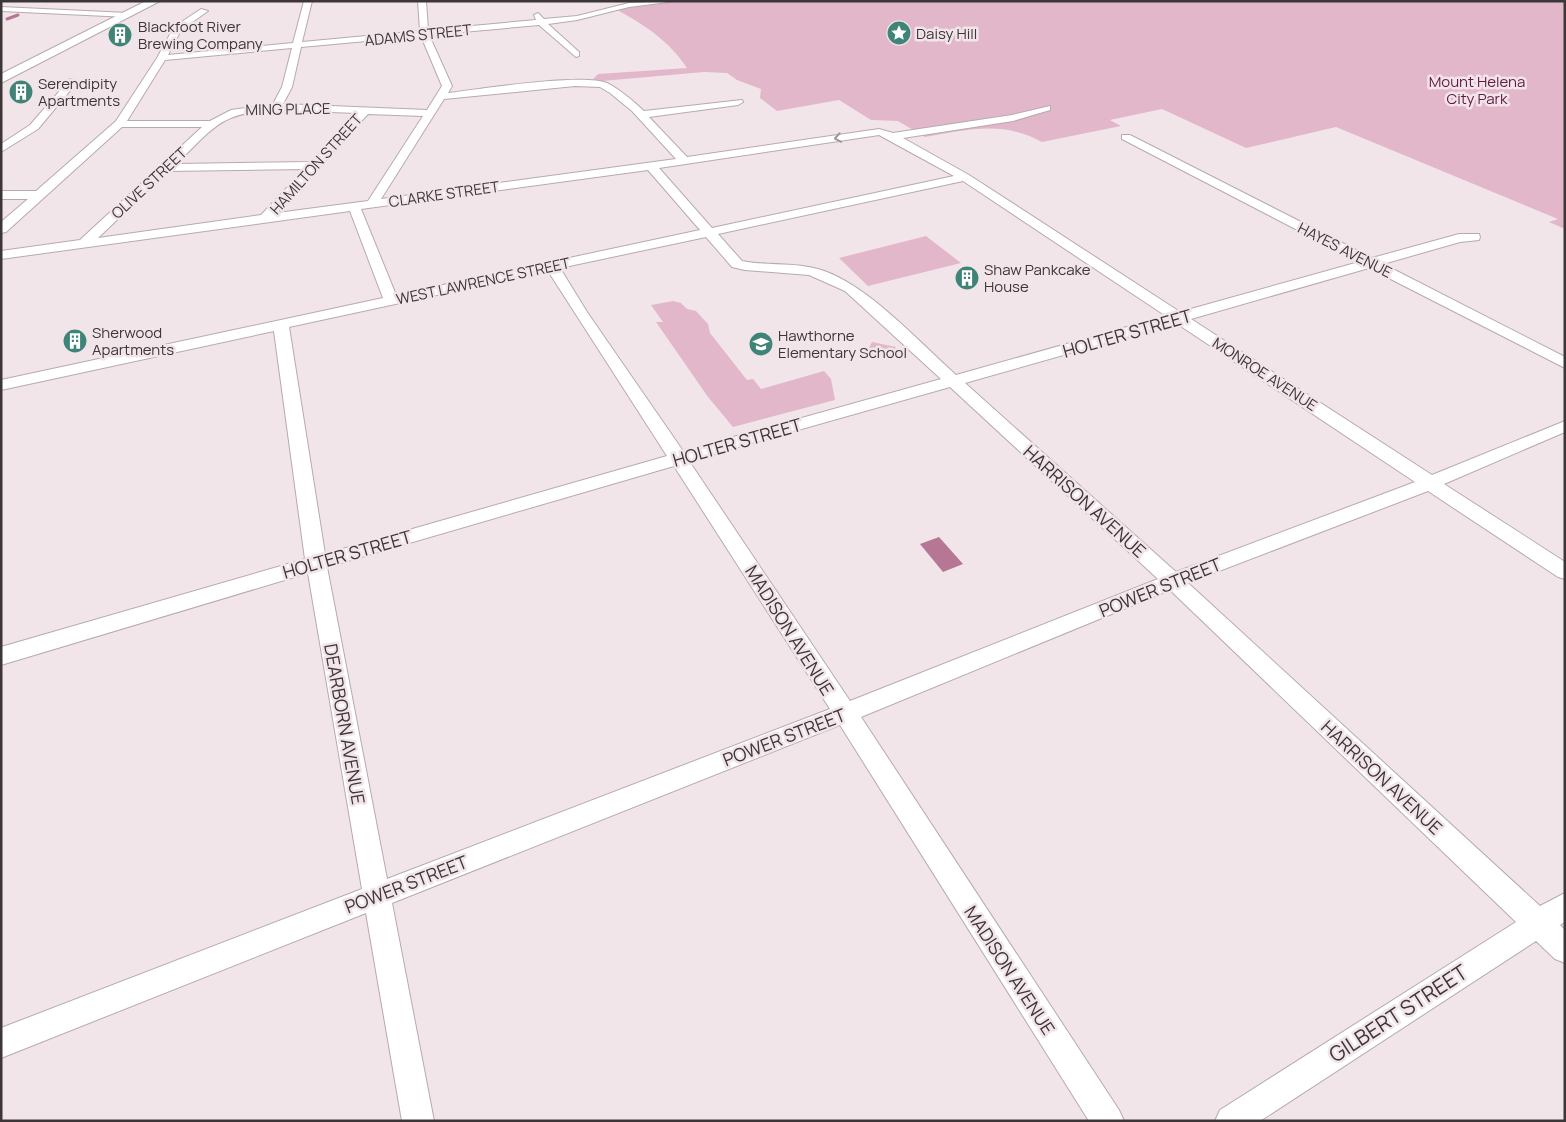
<svg xmlns="http://www.w3.org/2000/svg" width="1566" height="1122" font-family="Manrope,sans-serif">
	<style>
		.green { fill: #e3b7ca }
		.water { fill: #b57794 }
		.lines { fill: none; stroke-linecap: round; stroke-linejoin: round }
		.stream { stroke: #b57794; stroke-width: 3 }
		.street-casing { stroke: #b7aaaf; stroke-width: 2 }
		.secondary-casing { stroke: #b7aaaf; stroke-width: 2 }
		.street { fill: #fff; fill-rule: evenodd }
		.secondary { fill: #fff; fill-rule: evenodd }
		.oneway { stroke: #9e9a9c }
		.labels { text-anchor: middle; dominant-baseline: central; stroke-width: 5; stroke-linejoin: round; paint-order: stroke }
		.far-poi-label { font-size: 15px; fill: #3c3639; stroke: #f2e5ea; text-anchor: start }
		.far-street-label { font-size: 15px; fill: #3c3639; stroke: #f2e5ea }
		.far-park-label { font-size: 15px; fill: #641843; stroke: #f2e5ea }
		.street-label { font-size: 18px; fill: #3c3639; stroke: #f2e5ea }
		.near-street-label { font-size: 21px; fill: #3c3639; stroke: #f2e5ea }
	</style>
	<rect width="100%" height="100%" fill="#f2e5ea"/>
	<!-- green -->
	<path class="green" d="M690,1H1565V229L1549,222L1558,219L1336,127L1246,148L1162,109L1110,120L1121,126L1042,142C1001,120 967,130 925,137L898,121L871,120L839,100L777,111L760,98L761,89L737,80L727,73L704,72L602,81L593,79L598,74L687,68C669,41 644,24 615,9L640,5Z
		M926,236L961,263L868,286L839,258Z
		M673,301L681,303L687,309L696,311L708,324L710,333L747,380L753,379L761,389L824,371L831,379L835,400L733,427L708,397L656,322H663L651,305Z
		M872,342L896,347L890,358L866,354Z"/>
	<!-- water -->
	<path class="water" d="M939,537L963,564L943,572L920,544Z"/>
	<g class="lines">
		<!-- stream -->
		<path class="stream" d="M7,19L18,15"/>
		<defs>
			<path id="street" d="M304,1H312L302,42L420,31L418,1H426L428,30L536,20L534,15L538,13L544,19L577,16L629,3L676,1L629,7L577,20L548,24L579,52V56L576,57L539,25L429,35L452,86L448,93C479,89 583,73 607,83C621,90 633,101 644,111L742,100L743,102L738,105L649,117L687,157L879,129L893,133L1012,115L1050,106V110L1013,121L903,138L969,175L1180,312L1359,262L1122,139V135H1130L1372,258L1459,234H1479L1480,237L1479,240L1460,242L1383,264L1565,357V368L1369,268L1191,319L1432,475L1565,421V432L1444,484L1565,562V579L1558,577L1428,491L1188,583L1540,906L1565,893V922L1560,925L1565,930V963L1555,959L1536,941L1260,1121H1215L1220,1110L1516,922L1170,590L861,717L1119,1110L1124,1121H1089L840,725L392,903L434,1121H402L366,913L1,1058V1028L362,889L308,573L1,665V647L305,559L274,331L1,390V380L383,298L350,211L1,259V251L80,240L202,127H122L6,232L1,233V222L28,199H1V191H36L116,121L157,58L174,27L201,9L208,11L181,30L168,55L293,43ZM421,36L442,86L427,110L283,104L292,87L301,47ZM292,48L282,87L273,104L231,110L210,121H127L165,60ZM575,86L600,87L610,93L632,111L676,159L381,199L444,99ZM276,110L357,113L312,162L176,164C214,128 220,112 276,110ZM368,114L423,116L368,201L277,213ZM879,135L954,176L712,228L659,168ZM305,169L261,215L98,238L168,171ZM648,170L700,230L396,295L361,209ZM963,181L1166,316L956,375C918,341 865,282 818,269C793,262 767,266 742,261L718,234ZM706,237L732,267L745,270L809,275L845,291L941,379L683,451L587,312L560,268ZM548,271L667,456L325,554L289,327ZM1176,323L1415,482L1176,572L965,383ZM950,387L1158,579L850,701L689,461ZM674,466L830,709L387,879L327,567Z
				M1,7L128,13L132,15L128,17L1,11Z
				M70,79L78,81L38,129L1,152V144L30,125Z"/>
			<path id="secondary" d="M146,1H160L1,83V74Z"/>
		</defs>
		<!-- street casing -->
		<use href="#street" class="street-casing"/>
		<!-- secondary casing -->
		<use href="#secondary" class="secondary-casing"/>
		<!-- street -->
		<use href="#street" class="street"/>
		<!-- secondary -->
		<use href="#secondary" class="secondary"/>
	</g>
	<!-- one-way arrows -->
	<defs><path id="oneway-chevron" d="M-2-3.5L2.5 0L-2 3.5" fill="none" stroke-width="1.6" stroke-linecap="round" stroke-linejoin="round" transform="scale(1.25)"/></defs>
	<use class="oneway" href="#oneway-chevron" transform="translate(838 138) rotate(170)"/>
	<!-- icons -->
	<defs>
		<symbol id="sight-disc" viewBox="-11 -11 22 22"><circle r="9.5" fill="#408478" stroke="#f2e5ea"/><path d="M0-6L1.8-2.2L6-1.7L2.9 1.2L3.7 5.4L0 3.3L-3.7 5.4L-2.9 1.2L-6-1.7L-1.8-2.2Z" fill="#fff"/></symbol>
		<symbol id="building-disc" viewBox="-11 -11 22 22"><circle r="9.5" fill="#408478" stroke="#f2e5ea"/><path d="M-4-6H4V6H1V3H-1V6H-4ZM-2.5-4.3h1.7v1.8h-1.7ZM.8-4.3h1.7v1.8H.8ZM-2.5-1h1.7V.8h-1.7ZM.8-1h1.7V.8H.8Z" fill="#fff"/></symbol>
		<symbol id="school-disc" viewBox="-11 -11 22 22"><circle r="9.5" fill="#408478" stroke="#f2e5ea"/><path d="M0-5L7-2L0 1L-7-2ZM-4 1L0 2.5L4 1V4Q0 6-4 4Z" fill="#fff"/></symbol>
	</defs>
	<g fill-rule="evenodd">
		<use href="#sight-disc" x="885" y="19" width="28" height="28"/>
		<use href="#building-disc" x="106" y="21" width="28" height="28"/>
		<use href="#building-disc" x="7" y="78" width="28" height="28"/>
		<use href="#building-disc" x="953" y="264" width="28" height="28"/>
		<use href="#building-disc" x="61" y="327" width="28" height="28"/>
		<use href="#school-disc" x="747" y="330" width="28" height="28"/>
	</g>
	<g class="labels">
		<!-- far-poi labels -->
		<g class="far-poi-label">
			<text x="138" y="26">Blackfoot River<tspan x="138" dy="17">Brewing Company</tspan></text>
			<text x="916" y="33">Daisy Hill</text>
			<text x="38" y="83">Serendipity<tspan x="38" dy="17">Apartments</tspan></text>
			<text x="984" y="269">Shaw Pankcake<tspan x="984" dy="17">House</tspan></text>
			<text x="92" y="332">Sherwood<tspan x="92" dy="17">Apartments</tspan></text>
			<text x="778" y="335">Hawthorne<tspan x="778" dy="17">Elementary School</tspan></text>
		</g>
		<!-- far-street labels -->
		<g class="far-street-label">
			<text transform="translate(418 35) rotate(-6)">ADAMS STREET</text>
			<text transform="translate(288 109) rotate(-1)">MING PLACE</text>
			<text transform="translate(316 164) rotate(-48)">HAMILTON STREET</text>
			<text transform="translate(149 183) rotate(-43)">OLIVE STREET</text>
			<text transform="translate(444 194) rotate(-8)">CLARKE STREET</text>
			<text transform="translate(1345 250) rotate(27)">HAYES AVENUE</text>
			<text transform="translate(483 281) rotate(-12)">WEST LAWRENCE STREET</text>
			<text transform="translate(1265 374) rotate(33)">MONROE AVENUE</text>
		</g>
		<!-- far-park labels -->
		<g class="far-park-label">
			<text x="1477" y="81">Mount Helena<tspan x="1477" dy="17">City Park</tspan></text>
		</g>
		<!-- street labels -->
		<g class="street-label">
			<text transform="translate(1127 333) rotate(-16)">HOLTER STREET</text>
			<text transform="translate(737 442) rotate(-16)">HOLTER STREET</text>
			<text transform="translate(1085 501) rotate(42)">HARRISON AVENUE</text>
			<text transform="translate(347 554) rotate(-16)">HOLTER STREET</text>
			<text transform="translate(1160 587) rotate(-22)">POWER STREET</text>
			<text transform="translate(790 630) rotate(58)">MADISON AVENUE</text>
			<text transform="translate(345 724) rotate(80)">DEARBORN AVENUE</text>
			<text transform="translate(784 737) rotate(-21)">POWER STREET</text>
			<text transform="translate(1382 777) rotate(43)">HARRISON AVENUE</text>
			<text transform="translate(406 884) rotate(-21)">POWER STREET</text>
			<text transform="translate(1010 970) rotate(57)">MADISON AVENUE</text>
		</g>
		<!-- near-street labels -->
		<g class="near-street-label">
			<text transform="translate(1398 1013) rotate(-33)">GILBERT STREET</text>
		</g>
	</g>
	<!-- border -->
	<rect width="1566" height="1122" fill="none" stroke="#3c3639" stroke-width="5"/>
</svg>
